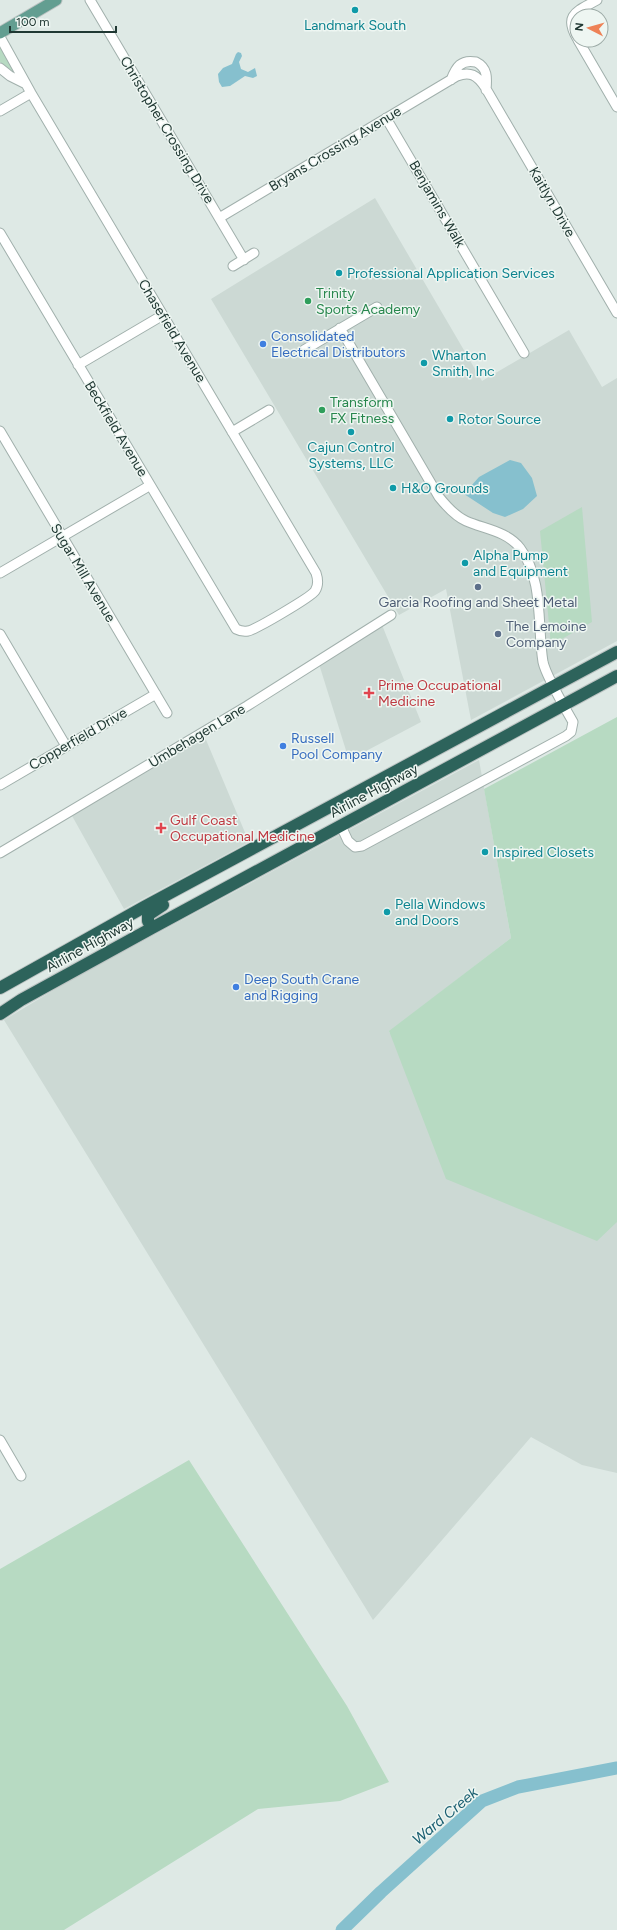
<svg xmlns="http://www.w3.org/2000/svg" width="617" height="1930" font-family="Figtree,sans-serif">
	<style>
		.built { fill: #ccd9d4 }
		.green { fill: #b7dac2 }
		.water { fill: #86c0ce }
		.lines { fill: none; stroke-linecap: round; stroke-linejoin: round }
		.river { stroke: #86c0ce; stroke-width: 13 }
		.minor-casing { stroke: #a1b0ac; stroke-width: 11 }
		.major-casing { stroke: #bcc3c2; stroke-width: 13 }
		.highway-casing { stroke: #bcc3c2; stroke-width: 14 }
		.minor { stroke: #fff; stroke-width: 9 }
		.major { stroke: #639e91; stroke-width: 11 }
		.highway { stroke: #2d635b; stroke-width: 12 }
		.culture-dot { fill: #0f9aa8; stroke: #eef6f2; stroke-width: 1.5 }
		.leisure-dot { fill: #2e9e5b; stroke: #eef6f2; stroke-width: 1.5 }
		.shop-dot { fill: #3f7fe0; stroke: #eef6f2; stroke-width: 1.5 }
		.service-dot { fill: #5c6f8a; stroke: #eef6f2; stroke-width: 1.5 }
		.health-dot { fill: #e0444e; stroke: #eef6f2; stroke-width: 1.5 }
		.labels { text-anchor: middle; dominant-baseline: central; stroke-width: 3; stroke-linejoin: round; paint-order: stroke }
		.culture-label { font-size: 14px; fill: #0d838f; stroke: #eef6f2; text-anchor: start }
		.street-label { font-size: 14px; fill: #203833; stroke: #eef6f2 }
		.leisure-label { font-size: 14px; fill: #27864d; stroke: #eef6f2; text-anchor: start }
		.shop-label { font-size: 14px; fill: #366cbe; stroke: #eef6f2; text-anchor: start }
		.service-label { font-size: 14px; fill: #4e5e75; stroke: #eef6f2 }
		.health-label { font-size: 14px; fill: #be3a42; stroke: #eef6f2; text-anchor: start }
		.water-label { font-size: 15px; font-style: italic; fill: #1c6072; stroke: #eef6f2 }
	</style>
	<rect width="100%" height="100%" fill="#dee9e5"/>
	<!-- built -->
	<path class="built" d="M375,198L482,381L569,330L602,387L617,378V641L471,720L446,589L399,615L211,299Z
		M382,625L421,722L349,760L319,664Z
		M204,735L249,842L124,909L71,814Z
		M479,760L511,938L389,1032L617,1222V1473L582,1465L531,1437L373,1620L4,1020L69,981Z"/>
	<!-- green -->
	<path class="green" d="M0,45L16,74L0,62Z
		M582,507L592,622L551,645L540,531Z
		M617,717V1222L597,1241L446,1179L389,1031L511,938L484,789Z
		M189,1460L347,1706L389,1782L340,1801L258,1809L64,1930H0V1569Z"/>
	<!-- water -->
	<path class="water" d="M238,52L241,53L242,56L239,62L241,69L248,72L255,68L257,76L253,78L245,76L230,86L222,87L219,82L218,74L223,68L232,64L236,54Z
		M510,460L521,463L532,478L537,496L523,509L505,517L493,513L464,494L479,477Z"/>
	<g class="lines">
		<!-- river -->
		<path class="river" d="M342,1930L381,1892L482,1801L518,1787L617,1768"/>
		<defs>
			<path id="minor" d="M90,0L244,260
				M0,37L31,93L316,573C318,579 319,585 315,591C311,597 255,630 248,631C243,632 240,631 236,629L0,233
				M577,38C563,14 578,11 597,0
				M578,40L617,107
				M0,68L10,76L26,84
				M451,80C456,67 461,59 476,62C488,68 487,78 486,90
				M0,111L31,93
				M386,118L524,353
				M219,218L457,76C470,71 477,75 485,87L617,313
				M233,266L254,253
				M340,328L439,497C447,507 455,516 466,521C484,529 507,531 520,548C544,580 537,625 543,662C546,676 565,708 573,722L571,732L566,736L362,846L355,847L348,841L341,826
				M304,350L377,307
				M78,365L163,315
				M0,431L167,713
				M232,432L269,410
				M0,573L149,486
				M0,634L66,746
				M0,785L156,694
				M0,853L247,706L391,615
				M0,1440L21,1476"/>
			<path id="major" d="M0,33L56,0"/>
			<path id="highway" d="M152,928L148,921V915L163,905
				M0,988L144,907L617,652
				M0,1014L21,1000L152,928L617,676"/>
		</defs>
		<!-- minor casing -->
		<use href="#minor" class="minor-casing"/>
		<!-- major casing -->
		<use href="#major" class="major-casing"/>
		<!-- highway casing -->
		<use href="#highway" class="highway-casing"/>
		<!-- minor -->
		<use href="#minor" class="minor"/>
		<!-- major -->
		<use href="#major" class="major"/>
		<!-- highway -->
		<use href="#highway" class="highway"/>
	</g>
	<!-- markers -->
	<g class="culture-dot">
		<circle cx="355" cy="10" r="4"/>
		<circle cx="339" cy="273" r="4"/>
		<circle cx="424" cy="363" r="4"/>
		<circle cx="450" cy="419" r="4"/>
		<circle cx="351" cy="432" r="4"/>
		<circle cx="393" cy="488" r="4"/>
		<circle cx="465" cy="563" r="4"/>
		<circle cx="485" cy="852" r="4"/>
		<circle cx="387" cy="912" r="4"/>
	</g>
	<g class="leisure-dot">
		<circle cx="308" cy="301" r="4"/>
		<circle cx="322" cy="410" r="4"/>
	</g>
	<g class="shop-dot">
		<circle cx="263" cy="344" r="4"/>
		<circle cx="283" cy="746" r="4"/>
		<circle cx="236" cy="987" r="4"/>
	</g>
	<g class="service-dot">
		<circle cx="478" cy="587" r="4"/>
		<circle cx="498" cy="634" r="4"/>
	</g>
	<g class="health-dot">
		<path d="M367 687h4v4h4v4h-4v4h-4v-4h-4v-4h4z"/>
		<path d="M159 822h4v4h4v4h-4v4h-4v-4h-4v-4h4z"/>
	</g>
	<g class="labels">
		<!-- culture labels -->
		<g class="culture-label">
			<text x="355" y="25" text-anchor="middle">Landmark South</text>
			<text x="347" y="273">Professional Application Services</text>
			<text x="432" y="355">Wharton<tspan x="432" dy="16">Smith, Inc</tspan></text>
			<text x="458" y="419">Rotor Source</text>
			<text x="351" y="447" text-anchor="middle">Cajun Control<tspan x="351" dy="16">Systems, LLC</tspan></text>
			<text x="401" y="488">H&amp;O Grounds</text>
			<text x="473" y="555">Alpha Pump<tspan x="473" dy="16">and Equipment</tspan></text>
			<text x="493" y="852">Inspired Closets</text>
			<text x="395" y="904">Pella Windows<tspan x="395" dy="16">and Doors</tspan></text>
		</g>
		<!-- street labels -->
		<g class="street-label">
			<text transform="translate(167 130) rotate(59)">Christopher Crossing Drive</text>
			<text transform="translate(335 149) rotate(-31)">Bryans Crossing Avenue</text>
			<text transform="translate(552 202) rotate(60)">Kaitlyn Drive</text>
			<text transform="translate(437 204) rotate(60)">Benjamins Walk</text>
			<text transform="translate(172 331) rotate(59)">Chasefield Avenue</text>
			<text transform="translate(116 429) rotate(59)">Beckfield Avenue</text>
			<text transform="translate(83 573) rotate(59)">Sugar Mill Avenue</text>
			<text transform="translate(197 736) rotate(-31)">Umbehagen Lane</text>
			<text transform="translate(78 739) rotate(-30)">Copperfield Drive</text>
			<text transform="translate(374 791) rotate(-28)">Airline Highway</text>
			<text transform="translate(90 945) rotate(-29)">Airline Highway</text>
		</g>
		<!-- leisure labels -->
		<g class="leisure-label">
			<text x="316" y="293">Trinity<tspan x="316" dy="16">Sports Academy</tspan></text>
			<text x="330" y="402">Transform<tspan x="330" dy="16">FX Fitness</tspan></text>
		</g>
		<!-- shop labels -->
		<g class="shop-label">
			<text x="271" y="336">Consolidated<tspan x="271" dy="16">Electrical Distributors</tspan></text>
			<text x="291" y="738">Russell<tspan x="291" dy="16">Pool Company</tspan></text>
			<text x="244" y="979">Deep South Crane<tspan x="244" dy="16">and Rigging</tspan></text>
		</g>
		<!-- service labels -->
		<g class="service-label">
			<text x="478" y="602">Garcia Roofing and Sheet Metal</text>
			<text x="506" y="626" text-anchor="start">The Lemoine<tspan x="506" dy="16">Company</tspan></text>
		</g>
		<!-- health labels -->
		<g class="health-label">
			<text x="378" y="685">Prime Occupational<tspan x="378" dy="16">Medicine</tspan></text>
			<text x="170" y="820">Gulf Coast<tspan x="170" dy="16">Occupational Medicine</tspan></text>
		</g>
		<!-- water labels -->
		<g class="water-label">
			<text transform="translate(445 1816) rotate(-40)">Ward Creek</text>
		</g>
	</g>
	<!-- north arrow -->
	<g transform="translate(589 28) rotate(276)"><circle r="19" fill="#eef6f2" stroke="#9caaa6"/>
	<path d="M0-3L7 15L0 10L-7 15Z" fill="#ee8257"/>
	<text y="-6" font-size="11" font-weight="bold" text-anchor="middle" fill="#203833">N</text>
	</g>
	<!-- scale -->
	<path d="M10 26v6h106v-6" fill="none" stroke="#203833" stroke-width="2"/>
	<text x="16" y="26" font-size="12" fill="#203833" stroke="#eef6f2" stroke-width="3" paint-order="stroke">100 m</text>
</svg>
